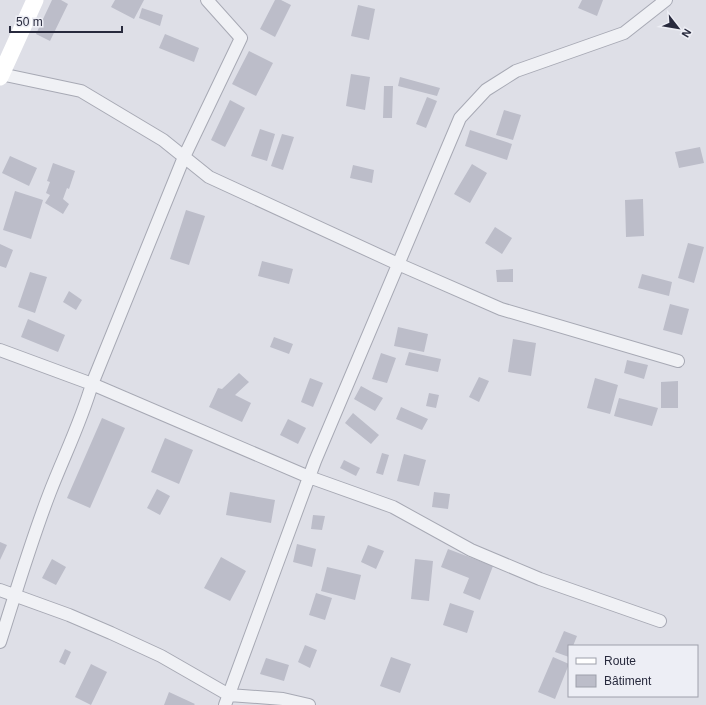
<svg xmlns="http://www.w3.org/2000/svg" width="706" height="705" font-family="Helvetica,sans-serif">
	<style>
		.building { fill: #bcbdc9 }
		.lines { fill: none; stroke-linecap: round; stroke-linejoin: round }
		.street-casing { stroke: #a7a9b4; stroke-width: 14 }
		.street { stroke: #f0f1f5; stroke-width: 12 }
		.secondary { stroke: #fff; stroke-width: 17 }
	</style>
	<rect width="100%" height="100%" fill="#dedfe7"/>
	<!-- building -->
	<path class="building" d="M52,0H61L68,4L50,41L36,34Z
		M115,0H144L134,19L111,7Z
		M275,0H281L291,5L275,37L260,29Z
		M582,0H603L597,16L578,8Z
		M358,5L375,9L369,40L351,36Z
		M142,8L163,15L160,26L139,18Z
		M165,34L199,48L194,62L159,48Z
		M249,51L273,63L256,96L232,84Z
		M351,74L370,77L365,110L346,106Z
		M400,77L440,88L437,96L398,86Z
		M384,86H393L392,118H383Z
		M427,97L437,101L426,128L416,124Z
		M230,100L245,108L225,147L211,140Z
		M504,110L521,115L513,140L496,135Z
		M260,129L275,134L267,161L251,156Z
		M470,130L512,144L507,160L465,146Z
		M282,134L294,137L283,170L271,166Z
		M700,147L704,163L679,168L675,152Z
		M10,156L37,168L29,186L2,173Z
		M53,163L75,171L69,189L67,188L63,199L69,204L63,214L45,203L50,195L46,193L50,182L47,181Z
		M472,164L487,173L470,203L454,194Z
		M353,165L374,170L372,183L350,178Z
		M15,191L43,200L31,239L3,230Z
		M643,199L644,236L626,237L625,200Z
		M186,210L205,216L189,265L170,259Z
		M495,227L512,238L502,254L485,243Z
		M688,243L704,247L694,283L678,278Z
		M0,244L13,250L6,268L0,266Z
		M262,261L293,269L289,284L258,276Z
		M513,269V282H497L496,270Z
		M30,272L47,277L35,313L18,307Z
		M642,274L672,282L669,296L638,288Z
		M69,291L82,300L76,310L63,302Z
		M670,304L689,309L682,335L663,330Z
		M28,319L65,335L58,352L21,337Z
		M398,327L428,334L424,352L394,346Z
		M274,337L293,344L289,354L270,347Z
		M513,339L536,343L531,376L508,372Z
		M409,352L441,359L438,372L405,365Z
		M381,353L396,358L387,383L372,379Z
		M627,360L648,365L644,379L624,373Z
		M239,373L249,382L235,395L251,403L242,422L209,407L218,388L222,389Z
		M479,377L489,381L479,402L469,397Z
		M310,378L323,383L313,407L301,402Z
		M595,378L618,385L610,414L587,408Z
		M678,381V408H661V382Z
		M361,386L383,398L375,411L354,399Z
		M429,393L439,395L436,408L426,406Z
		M619,398L658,408L652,426L614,416Z
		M401,407L428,419L422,430L396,419Z
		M353,413L379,435L371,444L345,423Z
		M102,418L125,428L90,508L67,498Z
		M288,419L306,428L298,444L280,435Z
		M165,438L193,450L179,484L151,472Z
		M382,453L389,455L383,475L376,473Z
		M404,454L426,460L419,486L397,481Z
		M344,460L360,468L356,476L340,468Z
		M157,489L170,496L160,515L147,508Z
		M230,492L275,500L271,523L226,515Z
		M434,492L450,494L448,509L432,507Z
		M313,515L325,516L322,530L311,529Z
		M0,542L7,545L0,560Z
		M297,544L316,549L312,567L293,562Z
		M368,545L384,551L376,569L361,562Z
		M448,549L493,566L480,600L463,593L469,578L441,567Z
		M221,557L246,571L230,601L204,588Z
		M52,559L66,567L56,585L42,578Z
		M415,559L433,561L429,601L411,599Z
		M327,567L361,575L355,600L321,591Z
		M316,593L332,598L325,620L309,615Z
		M450,603L474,611L467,633L443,625Z
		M564,631L577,636L573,646H569V657L555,652Z
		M305,645L317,650L310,668L298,662Z
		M65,649L71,652L65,665L59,662Z
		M391,657L411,664L400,693L380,686Z
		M553,657L569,664L555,699L538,692Z
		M266,658L289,665L284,681L260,674Z
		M91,664L107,672L91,705L75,697Z
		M169,692L195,704L194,705H164Z"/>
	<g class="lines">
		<defs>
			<path id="street" d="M1,74L81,91L163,140L209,177L398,264L501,309L678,361
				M0,350L92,384L309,477L393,507L471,550L540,579L660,621
				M0,590L69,615L111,633L161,656L229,695L283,699L309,705
				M0,642C16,592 31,541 50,492C64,456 81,422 92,384L184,157L241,38L207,0
				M225,705L315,461L460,118L486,90L516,71L624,33L666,0"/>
		</defs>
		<!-- street casing -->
		<use href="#street" class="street-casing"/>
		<!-- street -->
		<use href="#street" class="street"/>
		<!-- secondary -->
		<path class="secondary" d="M0,77L35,0"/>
	</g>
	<!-- legend -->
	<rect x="568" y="645" width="130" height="52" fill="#edeef5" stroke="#9ea0ab"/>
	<rect x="576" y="658" width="20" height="6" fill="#ffffff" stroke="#9ea0ab"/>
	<text x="604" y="665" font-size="12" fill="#282a3d">Route</text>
	<rect x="576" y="675" width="20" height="12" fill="#bcbdc9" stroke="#9ea0ab"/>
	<text x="604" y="685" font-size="12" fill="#282a3d">Bâtiment</text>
	<!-- north arrow -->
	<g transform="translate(678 28) rotate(121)" stroke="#edeef5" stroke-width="3" paint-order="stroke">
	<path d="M0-3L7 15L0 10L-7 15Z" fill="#282a3d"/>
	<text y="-6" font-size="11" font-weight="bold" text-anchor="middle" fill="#282a3d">N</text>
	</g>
	<!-- scale -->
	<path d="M10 26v6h112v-6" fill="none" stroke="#282a3d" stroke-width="2"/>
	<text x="16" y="26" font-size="12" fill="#282a3d" stroke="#edeef5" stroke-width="3" paint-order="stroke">50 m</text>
</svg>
